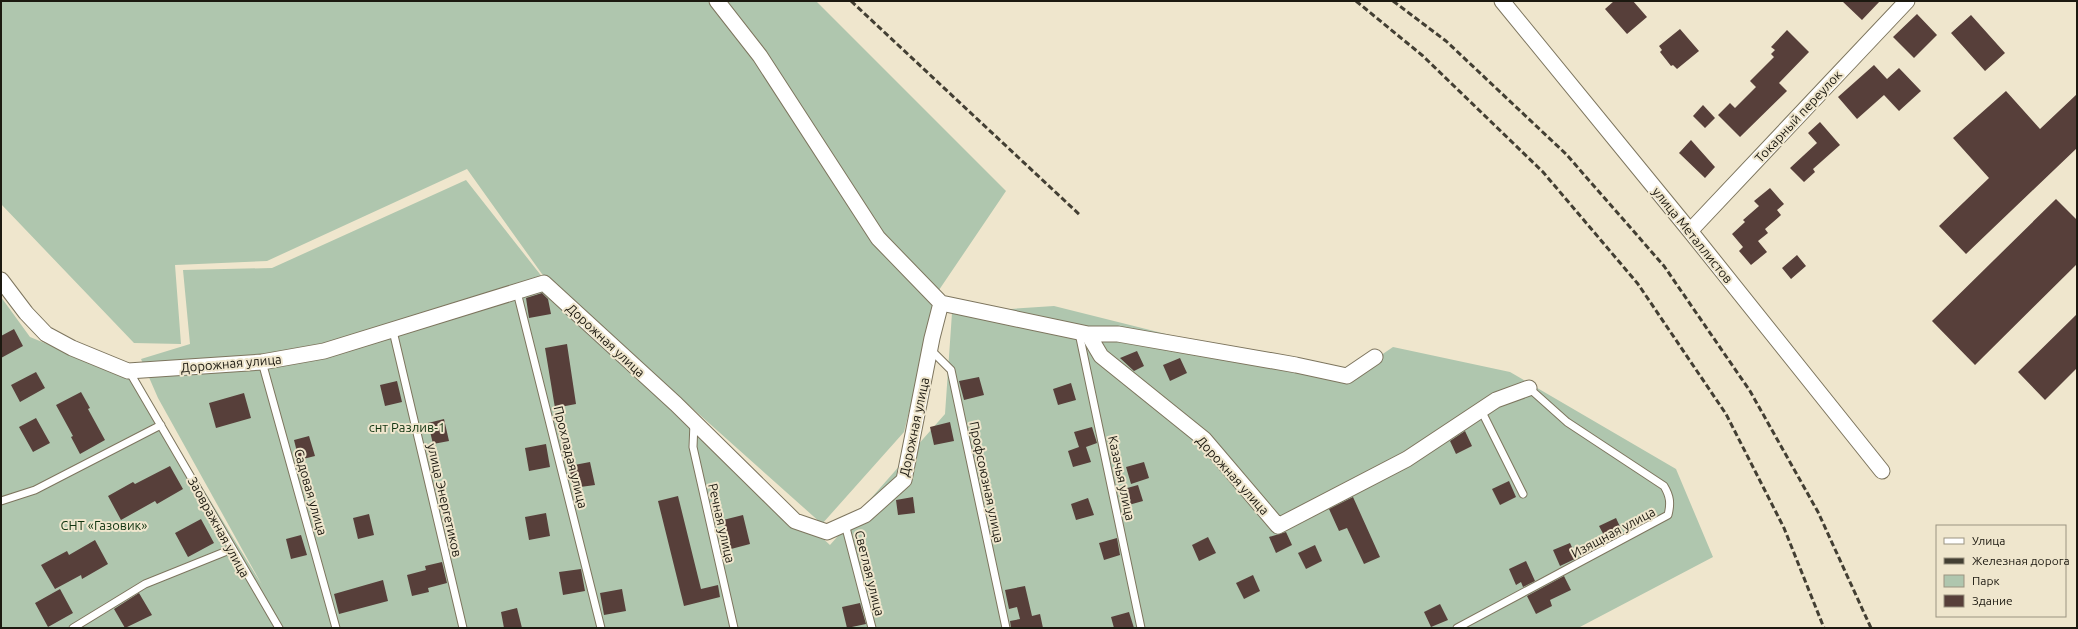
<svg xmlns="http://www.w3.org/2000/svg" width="2078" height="629" font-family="Ubuntu,sans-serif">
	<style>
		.green { fill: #afc6ae }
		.building { fill: #573f3a }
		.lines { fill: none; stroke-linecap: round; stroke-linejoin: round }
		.service-casing { stroke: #7d755e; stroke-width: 9 }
		.minor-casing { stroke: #7d755e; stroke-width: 17 }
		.service { stroke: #fff; stroke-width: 7 }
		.minor { stroke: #fff; stroke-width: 15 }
		.rail { stroke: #433f33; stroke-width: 3; stroke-dasharray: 6 3; stroke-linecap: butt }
		.labels { text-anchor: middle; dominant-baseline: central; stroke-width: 4; stroke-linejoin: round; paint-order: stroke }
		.street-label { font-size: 13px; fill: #1c1910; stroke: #efe6cd }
		.park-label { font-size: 13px; fill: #0f330f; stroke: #efe6cd }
	</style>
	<rect width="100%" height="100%" fill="#efe6cd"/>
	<!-- green -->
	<path class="green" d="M1,1H816L1006,191L939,290L904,432L822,524L542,274L467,169L267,261L175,265L181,344L134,343L1,204Z
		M466,180L543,278L830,545L945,414L952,313L1054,306L1346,379L1393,347L1510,372L1676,469L1713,557L1578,628H1V297L30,337L137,381L262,585L158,398L141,359L190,344L183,270L272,268Z"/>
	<!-- building -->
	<path class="building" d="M1614,1H1633L1647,17L1627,34L1605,9Z
		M1842,1H1880L1862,20Z
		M1917,14L1937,35L1914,58L1893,37Z
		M1971,15L2005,53L1985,71L1951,33Z
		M1680,29L1699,51L1677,69L1673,65L1671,66L1660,52L1662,50L1659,46Z
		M1787,30L1809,52L1779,83L1787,91L1740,137L1718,115L1730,103L1735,108L1756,87L1750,81L1774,57L1771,54L1775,50L1771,47Z
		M1874,65L1887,79L1899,68L1921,91L1899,111L1884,95L1857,119L1838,97Z
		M2006,91L2040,129L2077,94V148L1966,254L1939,226L1989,178L1953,138Z
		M1703,105L1715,118L1705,128L1693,116Z
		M1820,122L1840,145L1813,169L1815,172L1804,182L1790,168L1817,143L1808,133Z
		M1691,140L1715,167L1705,178L1679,153Z
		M1770,188L1784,204L1777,210L1781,215L1765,229L1768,233L1758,241L1767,252L1751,265L1739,251L1743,247L1732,234L1745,222L1743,220L1759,206L1754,201Z
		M2056,199L2077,220V264L1975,365L1932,321Z
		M1797,255L1806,266L1791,279L1782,268Z
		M542,293L548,299L551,314L529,318L526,298Z
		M2077,314V368L2045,400L2018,372Z
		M14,329L23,346L1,358V336Z
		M567,344L576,404L555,408L545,348Z
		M1137,351L1144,366L1134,371L1120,358Z
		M1180,358L1187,373L1170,381L1163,365Z
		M36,372L45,388L20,402L11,385Z
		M979,377L984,395L964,400L959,381Z
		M397,381L402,402L385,406L380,385Z
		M1071,383L1076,400L1058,405L1053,389Z
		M81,392L90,408L88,409L105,440L80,454L71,437L73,436L56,405Z
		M244,393L251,418L216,428L209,403Z
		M36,418L50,443L33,452L19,427Z
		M444,419L449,441L433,444L428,423Z
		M950,422L954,441L934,445L930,427Z
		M1092,427L1097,443L1086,447L1091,462L1073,467L1068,451L1079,447L1074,432Z
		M1465,431L1472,446L1456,454L1450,441Z
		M309,436L315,456L299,460L294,440Z
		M546,444L550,467L529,471L525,448Z
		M590,462L595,485L573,488L569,466Z
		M1144,462L1149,478L1131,484L1126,467Z
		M170,466L183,489L157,504L155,501L121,520L108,496L133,482L135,484Z
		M1509,481L1516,497L1500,505L1492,489Z
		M1138,485L1143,501L1125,506L1120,490Z
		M678,496L701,589L718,585L720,597L684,606L658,501Z
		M913,497L915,513L898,515L896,500Z
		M1353,497L1380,557L1364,564L1347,528L1339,531L1329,509Z
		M1088,498L1094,515L1076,520L1071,504Z
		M546,513L550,536L529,540L525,517Z
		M369,514L374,535L358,539L353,518Z
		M743,515L750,544L731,549L723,520Z
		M1616,518L1623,533L1607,541L1599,526Z
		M201,519L214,543L188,557L175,533Z
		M1286,532L1292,545L1276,553L1269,537Z
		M301,535L307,555L291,559L286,539Z
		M1208,537L1216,553L1199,561L1192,545Z
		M1117,538L1120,555L1104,560L1099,543Z
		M95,540L108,564L82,579L81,575L55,589L41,565L67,551L69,555Z
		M1570,543L1577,558L1560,566L1553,550Z
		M1315,545L1322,561L1306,569L1298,553Z
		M1526,561L1535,581L1523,587L1521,582L1516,585L1509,569Z
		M442,562L447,583L428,588L429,592L412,596L407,575L426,570L425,566Z
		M581,569L585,591L563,595L559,572Z
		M1253,575L1260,591L1244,599L1236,583Z
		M1564,576L1571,590L1550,600L1552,606L1536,614L1527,596Z
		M383,580L388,601L339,614L334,594Z
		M1025,586L1032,616L1040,614L1043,628H1011L1010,621L1020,619L1017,607L1009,609L1005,590Z
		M60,589L73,613L48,627L35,603Z
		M622,589L626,611L604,615L600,593Z
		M139,593L152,615L125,628L114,609Z
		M860,603L866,624L847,628L842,607Z
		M1440,604L1448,620L1431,627L1424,612Z
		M517,608L522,628H504L501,612Z
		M1129,612L1134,628H1114L1111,617Z"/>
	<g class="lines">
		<defs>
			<path id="service" d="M517,292L601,628
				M393,331L463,628
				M1079,333L1141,628
				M930,349L951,370L1006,628
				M262,362L336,628
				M129,371L279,628
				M1481,410L1523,494
				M694,423L693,447L734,628
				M1,501L35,490L161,425
				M845,524L872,628
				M73,628L145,584L232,549
				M1457,628L1668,515C1671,503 1670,496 1664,486L1567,422L1529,388"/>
			<path id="minor" d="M717,1L760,56L878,238L941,303
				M1502,1L1690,231L1882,471
				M1690,231L1907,1
				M1,280L26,313L46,334L72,348L128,371L262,362L324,351L544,283L676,404L795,521L827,532L865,515L904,480L932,338L941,303L1088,334L1101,356L1204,439L1278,526L1407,459L1496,400L1529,388
				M1088,334H1118L1296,365L1347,376L1375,357"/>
		</defs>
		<!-- service casing -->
		<use href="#service" class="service-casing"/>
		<!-- minor casing -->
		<use href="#minor" class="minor-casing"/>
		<!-- service -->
		<use href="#service" class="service"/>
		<!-- minor -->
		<use href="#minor" class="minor"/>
		<!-- rail -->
		<path class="rail" d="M851,1L1081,216
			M1356,1L1423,56L1543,172L1638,284L1726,414L1784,528L1824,628
			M1393,1L1446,41L1566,154L1664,266L1750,391L1818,512L1871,628"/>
	</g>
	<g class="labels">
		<!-- street labels -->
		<g class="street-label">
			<text transform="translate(1798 116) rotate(-47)">Токарный переулок</text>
			<text transform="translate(1693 235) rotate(51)">улица Металлистов</text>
			<text transform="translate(606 340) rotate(43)">Дорожная улица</text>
			<text transform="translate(231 363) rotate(-5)">Дорожная улица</text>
			<text transform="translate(914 427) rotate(-78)">Дорожная улица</text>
			<text transform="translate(571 457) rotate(76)">Прохладая улица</text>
			<text transform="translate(1233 475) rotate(48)">Дорожная улица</text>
			<text transform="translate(1122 478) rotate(78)">Казачья улица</text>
			<text transform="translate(987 482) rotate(78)">Профсоюзная улица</text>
			<text transform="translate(311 492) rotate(74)">Садовая улица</text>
			<text transform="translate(445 500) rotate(77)">улица Энергетиков</text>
			<text transform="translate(722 523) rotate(77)">Речная улица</text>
			<text transform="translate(219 527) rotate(61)">Заовражная улица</text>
			<text transform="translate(1613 532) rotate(-28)">Изящная улица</text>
			<text transform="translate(870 573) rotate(76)">Светлая улица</text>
		</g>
		<!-- park labels -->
		<g class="park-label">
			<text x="407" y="427">снт Разлив-1</text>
			<text x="104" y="525">СНТ «Газовик»</text>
		</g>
	</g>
	<!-- border -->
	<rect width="2078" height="629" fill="none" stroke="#1c1910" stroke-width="4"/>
	<!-- legend -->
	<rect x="1936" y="525" width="130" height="92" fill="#efe6cd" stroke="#9b9481"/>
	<rect x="1944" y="538" width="20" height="6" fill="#ffffff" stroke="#9b9481"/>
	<text x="1972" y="545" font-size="12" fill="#1c1910">Улица</text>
	<rect x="1944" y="558" width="20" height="6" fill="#433f33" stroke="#9b9481"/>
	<text x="1972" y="565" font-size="12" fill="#1c1910">Железная дорога</text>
	<rect x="1944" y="575" width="20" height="12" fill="#afc6ae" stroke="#9b9481"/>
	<text x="1972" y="585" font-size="12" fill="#1c1910">Парк</text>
	<rect x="1944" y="595" width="20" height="12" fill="#573f3a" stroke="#9b9481"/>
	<text x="1972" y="605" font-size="12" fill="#1c1910">Здание</text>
</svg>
